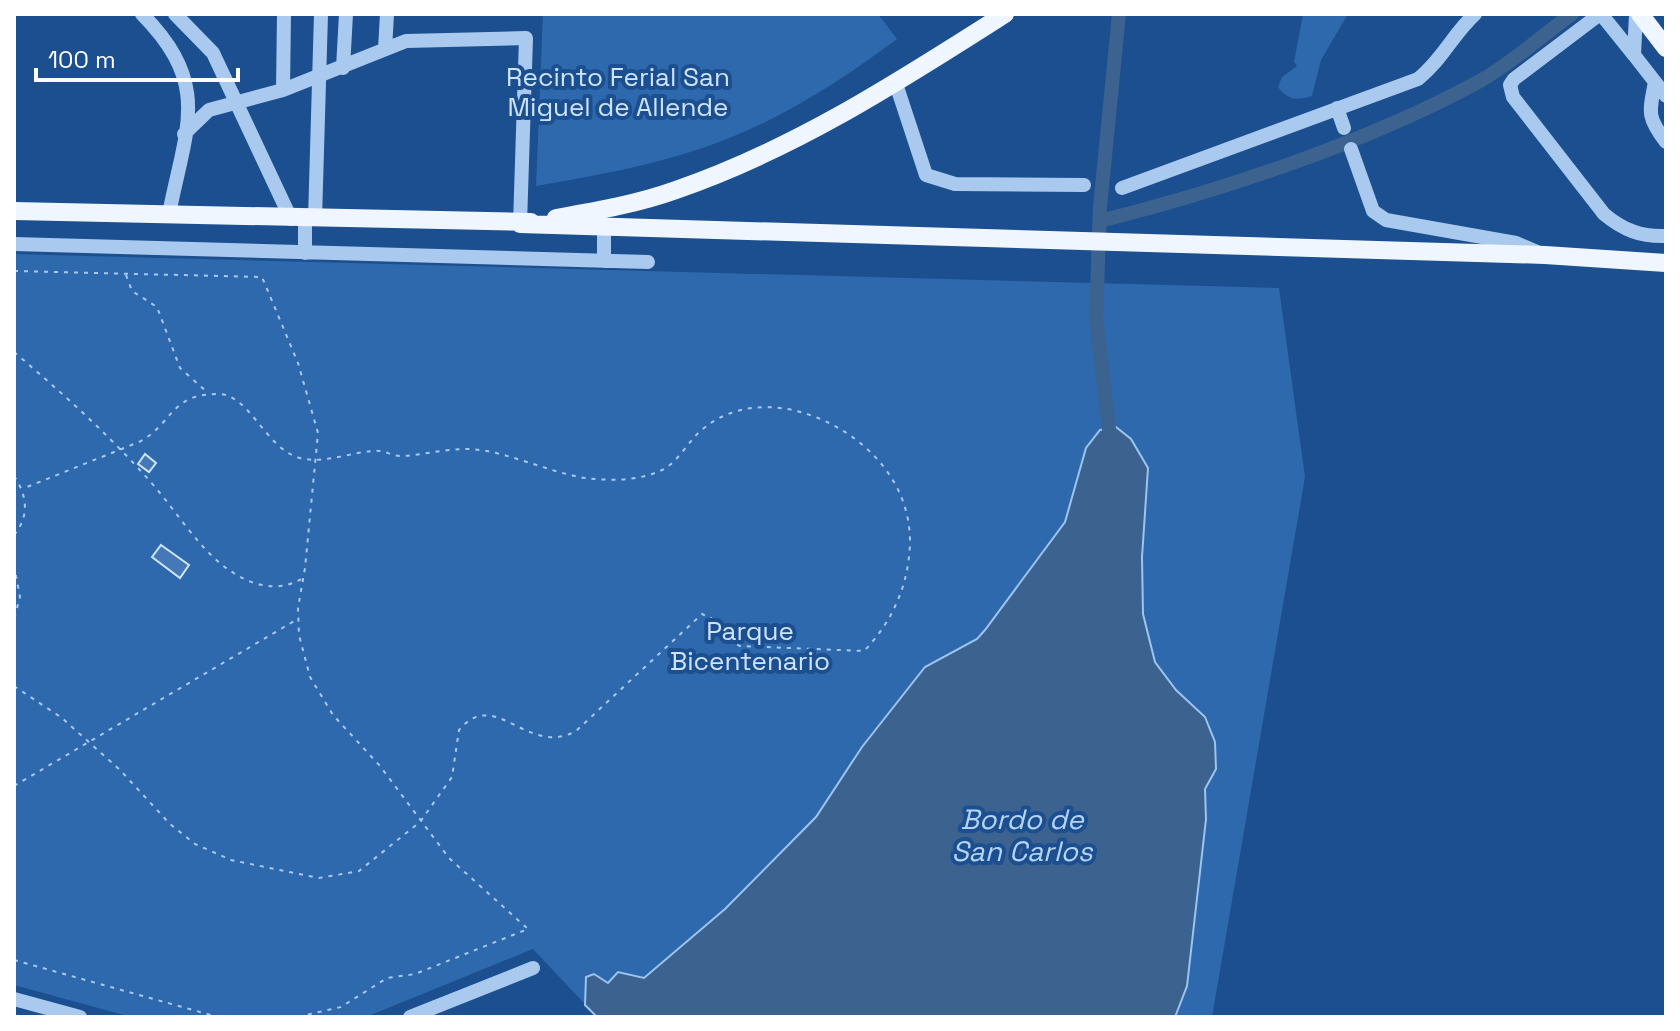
<svg xmlns="http://www.w3.org/2000/svg" width="1680" height="1031" font-family="'Space Grotesk',sans-serif">
	<style>
		.green { fill: #2e69ad }
		.water { fill: #3c6290; stroke: #9cc4f0; stroke-width: 2 }
		.lines { fill: none; stroke-linecap: round; stroke-linejoin: round }
		.canal { stroke: #3c6290; stroke-width: 14 }
		.building { fill: #4478b7; stroke: #cfe3fa; stroke-width: 2 }
		.path { stroke: #a9c9ee; stroke-width: 2; stroke-dasharray: 4 6; stroke-linecap: butt }
		.minor { stroke: #a9c9ee; stroke-width: 14 }
		.major { stroke: #f0f6ff; stroke-width: 18 }
		.labels { text-anchor: middle; dominant-baseline: central; stroke-width: 8; stroke-linejoin: round; paint-order: stroke }
		.park-label { font-size: 26px; fill: #cfe3fa; stroke: #1b4f8f }
		.water-label { font-size: 28px; font-style: italic; fill: #b5d3f5; stroke: #1b4f8f }
	</style>
	<rect width="100%" height="100%" fill="#1b4f8f"/>
	<!-- green -->
	<path class="green" d="M543,14H878L897,39C849,75 794,111 739,134C674,162 604,174 536,186Z
		M1303,14H1348L1321,60L1312,96C1296,101 1288,100 1278,87L1282,77L1297,66L1294,62Z
		M14,254L1279,288L1305,477L1212,1017H597L533,949L366,1017H131L14,985Z"/>
	<!-- water -->
	<path class="water" d="M1116,427L1131,439L1148,468L1142,557L1143,614L1155,662L1176,690L1205,717L1215,742L1216,769L1205,789L1206,819L1187,986L1175,1017H597L585,1005L586,977L594,974L608,983L618,972L644,978L725,909L816,817L862,747L925,667L977,639L985,630L1065,522L1086,448L1100,430Z"/>
	<g class="lines">
		<!-- canal -->
		<path class="canal" d="M1100,221C1221,191 1368,142 1478,82C1511,64 1541,36 1572,14
			M1109,429L1096,318L1100,207L1119,14"/>
	</g>
	<!-- building -->
	<path class="building" d="M145,454L156,463L149,472L138,464Z
		M161,545L189,565L180,578L152,557Z"/>
	<g class="lines">
		<!-- path -->
		<path class="path" d="M14,271L262,277L298,363L318,433L305,568L298,608L299,635L310,677L333,715L380,766L449,858L528,929L415,974L387,978L341,1007L297,1017
			M126,275L132,291L157,307L180,368L207,392
			M14,352C61,392 107,433 148,479C173,506 199,550 229,570C252,586 279,593 303,578
			M14,476C27,495 30,516 14,535
			M14,565L20,597L14,619
			M14,686L62,718L120,770L170,824L195,844L231,860L319,878L359,871L420,822L452,777L459,730C496,686 527,758 576,731L702,614L711,618L721,637L740,646L864,651C893,621 909,584 910,542C910,504 893,472 865,447C823,410 753,389 704,428C689,439 679,462 662,470C639,481 610,481 585,478C549,472 515,455 480,450C454,446 427,455 401,456C391,456 383,449 372,451C350,453 322,464 300,458C265,449 250,393 217,394C170,394 173,424 139,442L22,489
			M14,786L296,620
			M14,960L218,1017"/>
		<!-- minor -->
		<path class="minor" d="M142,14C212,85 186,127 169,214
			M175,14L213,53L291,219
			M1600,14L1514,79L1510,85L1513,97L1604,214C1623,230 1641,237 1666,236
			M1601,14L1634,55
			M1636,14L1634,55L1666,96
			M385,49L387,14
			M343,68L346,14
			M1655,82C1649,113 1647,117 1666,142
			M896,84L926,175L955,184L1084,185
			M283,90L284,14
			M1337,108L1344,128
			M184,134L209,110L283,90L406,41L526,38L520,224
			M1351,149L1373,211L1386,220L1516,243L1537,252
			M1122,188L1418,79C1442,60 1453,34 1475,14
			M305,219V253
			M315,219L321,14
			M14,244L648,262
			M604,261V227
			M14,999L80,1017
			M410,1017L533,968"/>
		<!-- major -->
		<path class="major" d="M1640,14L1666,48
			M14,211L531,222
			M556,218C596,211 637,204 676,190C795,149 900,81 1005,14
			M520,224L1545,255L1666,263"/>
	</g>
	<g class="labels">
		<!-- park labels -->
		<g class="park-label">
			<text x="618" y="77">Recinto Ferial San<tspan x="618" dy="30">Miguel de Allende</tspan></text>
			<text x="750" y="631">Parque<tspan x="750" dy="30">Bicentenario</tspan></text>
		</g>
		<!-- water labels -->
		<g class="water-label">
			<text x="1022" y="819">Bordo de<tspan x="1022" dy="32">San Carlos</tspan></text>
		</g>
	</g>
	<!-- border -->
	<rect width="1680" height="1031" fill="none" stroke="#ffffff" stroke-width="32"/>
	<!-- scale -->
	<path d="M36 68v12h202v-12" fill="none" stroke="#ffffff" stroke-width="4"/>
	<text x="48" y="68" font-size="24" fill="#ffffff" stroke="#1b4f8f" stroke-width="6" paint-order="stroke">100 m</text>
</svg>
